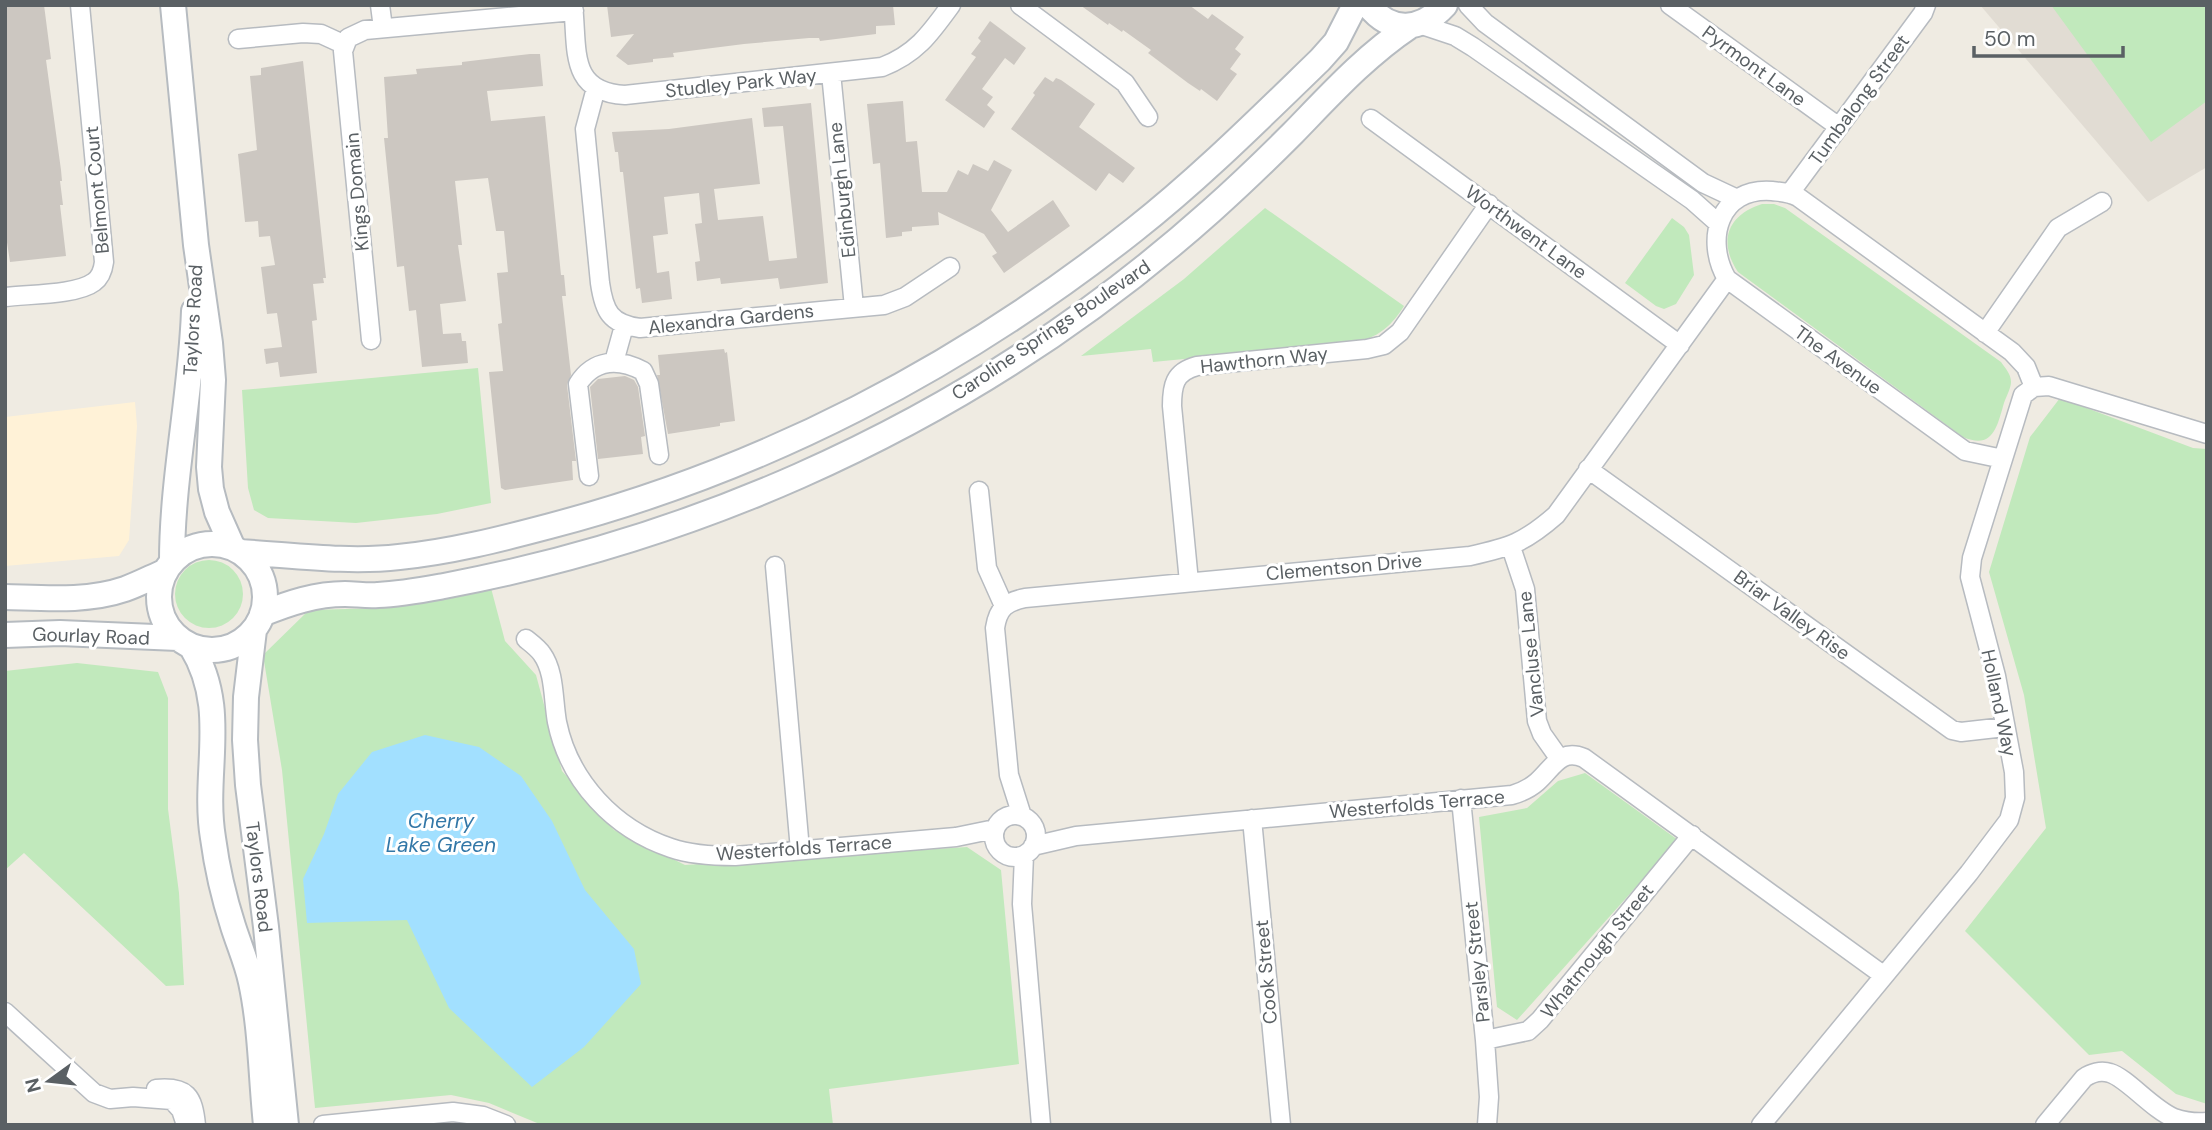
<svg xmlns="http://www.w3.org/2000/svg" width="2212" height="1130" font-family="'DM Sans',sans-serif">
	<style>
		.commercial { fill: #fff2d7 }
		.education { fill: #e1dcd3 }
		.green { fill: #c1e9bc }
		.water { fill: #a2e0ff }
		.building { fill: #ccc7c1 }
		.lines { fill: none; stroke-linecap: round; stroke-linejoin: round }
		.street-casing { stroke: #b7bbc0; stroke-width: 21 }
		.secondary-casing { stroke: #b6bbc0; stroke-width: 28 }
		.street { stroke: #fff; stroke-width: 18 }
		.secondary { stroke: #fff; stroke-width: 24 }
		.labels { text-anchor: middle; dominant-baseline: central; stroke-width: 6; stroke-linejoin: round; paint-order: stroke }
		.street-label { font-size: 19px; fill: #5a6064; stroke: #fff }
		.water-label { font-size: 21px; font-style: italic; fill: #3277a7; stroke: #fff }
	</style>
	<rect width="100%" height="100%" fill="#efebe2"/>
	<!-- commercial -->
	<path class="commercial" d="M135,402L137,426L129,540L119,556L5,566V417Z"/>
	<!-- education -->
	<path class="education" d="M1980,5H2207V167L2148,202Z"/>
	<!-- green -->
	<path class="green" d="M2051,5H2207V101L2151,142Z
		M1762,204H1774L1785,208L2001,362C2005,368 2011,374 2011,382C2011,388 2006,397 2004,403C1997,427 1993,450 1963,437L1738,272C1718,242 1727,215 1762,204Z
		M1265,208L1404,306C1392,325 1381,335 1359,342L1153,362L1151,349L1081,356L1184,279Z
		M1672,218L1684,227L1689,235L1694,275L1676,304L1664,309L1656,306L1625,283Z
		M478,368L491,503L437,514L356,523L268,518L254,510L248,488L242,390Z
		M2060,398L2193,448L2207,449V1104L2176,1094L2122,1051L2089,1055L1965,931L2046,828L2024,695L1989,572L2030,437Z
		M175 594a34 34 0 1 1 68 0a34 34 0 1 1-68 0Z
		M491,588L505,641L536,675L562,771L614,830L685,865L967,847L1001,870L1019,1064L829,1089L833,1125H542L489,1103L451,1095L315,1108L282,770L263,655L309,610L385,608Z
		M77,663L158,672L168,698V809L179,893L184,985L166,986L24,853L5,870V671Z
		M1585,773L1678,840L1517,1020L1497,1007L1479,817L1527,808L1558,781Z"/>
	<!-- water -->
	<path class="water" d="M425,735L479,747L521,776L552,821L585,890L634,949L641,984L584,1047L532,1087L449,1008L407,920L307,923L303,879L324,834L338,794L372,752Z"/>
	<!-- building -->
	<path class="building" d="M5,5H44L51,59L46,60L61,170L62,181H60L63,205H60L66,256L10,262L5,229Z
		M607,5H893L895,25L876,26V34L820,41L819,38H809L744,44L673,53L674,57L653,59V62L628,65L616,56L634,34L611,37Z
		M1080,5H1189L1208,19L1212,14L1244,37L1235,49L1241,54L1230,69L1237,74L1217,101L1201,89L1200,91L1188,83L1148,53L1151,50L1123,30L1122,32L1109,23L1108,25Z
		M990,21L1026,48L1014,65L1005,58L982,89L993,97L987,105L995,112L984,128L945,100L976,57L971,54L981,41L978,38Z
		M530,54H540L543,86L487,91L491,121L545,116L561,275H564L566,296H562L571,375L567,385L576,461H572L573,480L505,490L501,488L489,372L503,371L498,324L502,323L497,273L508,272L504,231H496L488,178L455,181L462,245H458L466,301L440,304L443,334L461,333L462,341H466L468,363L422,367L416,310L409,311L404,266L397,267L384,138H388L384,77L417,74L416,69L462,65V62Z
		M303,61L326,278H323L324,283L313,284L317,320L312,321L317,373L280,377L278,362L266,364L264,349L282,347L277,313L267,314L261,267L275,265L270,236L259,237L258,221L245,222L238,154L257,150L250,76L261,75V68Z
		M1045,77L1053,82L1056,78L1061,80L1095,104L1079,127L1135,168L1123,183L1109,173L1096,191L1011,129L1035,95L1033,93Z
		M903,101L906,142L917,141L922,192H947L958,170L968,175L973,164L988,171L994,160L1012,170L991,210L1008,232L1053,200L1070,226L1004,273L992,256L997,253L984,234L938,212L939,225L912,227V231L902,232V236L886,238L880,163L873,164L867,104Z
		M811,103L828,283L780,289L778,278L721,284L720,278L697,281L695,262L700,261L695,224L702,223L699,193L664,197L668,234L653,236L657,273L669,271L672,299L642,303L640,288L636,289L623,172H620L618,152H615L612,132L669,129L752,118L760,184L714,189L718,220L763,216L769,261L797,258L783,126L764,127L762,108Z
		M724,349L725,353L727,352L735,421L720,423V426L668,434L657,375H660L658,355Z
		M625,376L634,380L638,387L645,436L641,437L643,454L598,459L590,387L598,379Z"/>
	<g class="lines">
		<defs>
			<path id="street" d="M380,5L383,28
				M573,5C578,49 568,92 625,95L882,67C916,54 930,34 951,5
				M1020,5L1125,83L1148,117
				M1468,5L1485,23L1703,183L1735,198
				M1670,5L1839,127
				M1419,24L1455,36L1473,47L1692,200L1719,224
				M238,39L303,33L321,34L345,45
				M831,73L854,307
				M596,88L585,129L600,283C604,311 610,324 640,328L884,305L905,297L950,267
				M1371,119L1680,345
				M1790,193L1923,13L1926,5
				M5,297C28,294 77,295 94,282C101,277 103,270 104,262L80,5
				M1985,333L2058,228L2102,202
				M371,340L343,51L348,38L365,30L574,11
				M614,362L624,326
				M2003,459L1965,451L1727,279C1704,240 1719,187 1772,191C1781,192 1789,192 1798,197L2012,352L2026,367L2034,387
				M1588,469L1952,730L1961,732L2005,727
				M589,476L578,384C594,359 618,358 643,371L649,384L659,455
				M979,491L987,568L1004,606
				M1511,547L1525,589L1537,721L1542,734L1559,758
				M775,566L800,850
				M1189,582L1172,406C1172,386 1174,372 1197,366L1367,349L1384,345L1400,332L1489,204
				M526,639C531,643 538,648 542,654C555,672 553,700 557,722C569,781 614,829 671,848C691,855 714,856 735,856L956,837L995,829
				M1461,799L1485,1040L1489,1097L1487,1125
				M994 836a21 21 0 1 1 42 0a21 21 0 1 1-42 0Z
				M1022,816L1009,775L995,628C998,608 1006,602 1025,598L1470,556C1510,547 1524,543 1556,515L1727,279
				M1252,819L1281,1125
				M1033,846L1076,836L1512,795C1522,792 1529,789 1537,782C1553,768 1560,748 1584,758L1883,975
				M1024,855L1022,904L1041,1125
				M5,1012L94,1093L110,1099L133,1097L172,1100L181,1110L186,1125
				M1485,1040L1528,1031L1540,1020L1692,835
				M156,1089C187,1086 193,1096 196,1125
				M323,1125L453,1112L483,1116L506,1125
				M1761,1125L1969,873L2009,820L2015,798L2014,772L1996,676L1970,577L1972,558L2023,395L2034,387L2049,386L2207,434
				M2045,1125L2084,1078C2091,1073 2101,1070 2110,1073C2127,1078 2152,1109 2174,1118C2183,1121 2197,1123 2207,1122"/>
			<path id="secondary" d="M173,5L196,245L210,343L213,380L209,467L211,489L217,512L233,548
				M1368,5C1391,34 1421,31 1445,5
				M159 597a53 53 0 1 1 106 0a53 53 0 1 1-106 0Z
				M240,552C292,555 347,563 399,557C450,552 501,539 550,526C764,470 961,367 1134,230C1200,178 1260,118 1320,60L1336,42L1355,5
				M172,561C172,478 191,395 194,311
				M5,597C44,598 87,602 125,589C139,584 152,577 166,571
				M262,614C289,603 316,594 345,594C356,594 367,596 378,595C401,594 422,590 444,586C566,563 686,526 799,476C948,410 1089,320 1211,211C1239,186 1266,160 1293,133C1330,95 1365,56 1410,26
				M254,630L246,697L245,740L248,785L266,927L286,1125
				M5,635L60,633L178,638
				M191,646C230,709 202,771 213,838C217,868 224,898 233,926C239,945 247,963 251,982C261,1028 261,1078 266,1125"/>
		</defs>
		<!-- street casing -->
		<use href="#street" class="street-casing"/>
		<!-- secondary casing -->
		<use href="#secondary" class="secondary-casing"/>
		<!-- street -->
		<use href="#street" class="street"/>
		<!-- secondary -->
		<use href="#secondary" class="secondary"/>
	</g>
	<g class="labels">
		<!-- street labels -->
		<g class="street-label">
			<text transform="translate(1754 66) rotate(36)">Pyrmont Lane</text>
			<text transform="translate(741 83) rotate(-6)">Studley Park Way</text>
			<text transform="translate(1859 100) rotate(-54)">Tumbalong Street</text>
			<text transform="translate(97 190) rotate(-95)">Belmont Court</text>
			<text transform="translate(842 190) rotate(-96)">Edinburgh Lane</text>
			<text transform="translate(357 192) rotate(-95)">Kings Domain</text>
			<text transform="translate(1526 232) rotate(36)">Worthwent Lane</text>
			<text transform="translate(731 319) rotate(-6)">Alexandra Gardens</text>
			<text transform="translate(193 320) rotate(-87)">Taylors Road</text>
			<text transform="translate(1051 330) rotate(-34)">Caroline Springs Boulevard</text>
			<text transform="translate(1264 360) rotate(-6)">Hawthorn Way</text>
			<text transform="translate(1838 360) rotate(36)">The Avenue</text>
			<text transform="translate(1344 567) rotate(-5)">Clementson Drive</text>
			<text transform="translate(1792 615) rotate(36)">Briar Valley Rise</text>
			<text transform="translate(91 636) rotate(2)">Gourlay Road</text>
			<text transform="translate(1531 654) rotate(-96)">Vancluse Lane</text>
			<text transform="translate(1999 703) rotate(78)">Holland Way</text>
			<text transform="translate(1417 804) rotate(-5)">Westerfolds Terrace</text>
			<text transform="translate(804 848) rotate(-4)">Westerfolds Terrace</text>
			<text transform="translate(259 877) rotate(83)">Taylors Road</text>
			<text transform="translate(1597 951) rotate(-51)">Whatmough Street</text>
			<text transform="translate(1477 962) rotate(-96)">Parsley Street</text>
			<text transform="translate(1266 972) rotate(-95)">Cook Street</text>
		</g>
		<!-- water labels -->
		<g class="water-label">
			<text x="441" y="821">Cherry<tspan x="441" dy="24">Lake Green</tspan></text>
		</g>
	</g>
	<!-- border -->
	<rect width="2212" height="1130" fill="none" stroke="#5a6064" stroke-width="14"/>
	<!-- north arrow -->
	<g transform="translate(49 1081) rotate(255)" stroke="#ffffff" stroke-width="5" paint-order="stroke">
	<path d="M0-5L12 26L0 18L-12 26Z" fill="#5a6064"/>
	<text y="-10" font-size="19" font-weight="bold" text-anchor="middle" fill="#5a6064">N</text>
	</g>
	<!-- scale -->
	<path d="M1974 46v10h149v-10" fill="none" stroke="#5a6064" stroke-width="3.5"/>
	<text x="1984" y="46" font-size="21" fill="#5a6064" stroke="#ffffff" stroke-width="5" paint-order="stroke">50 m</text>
</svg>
